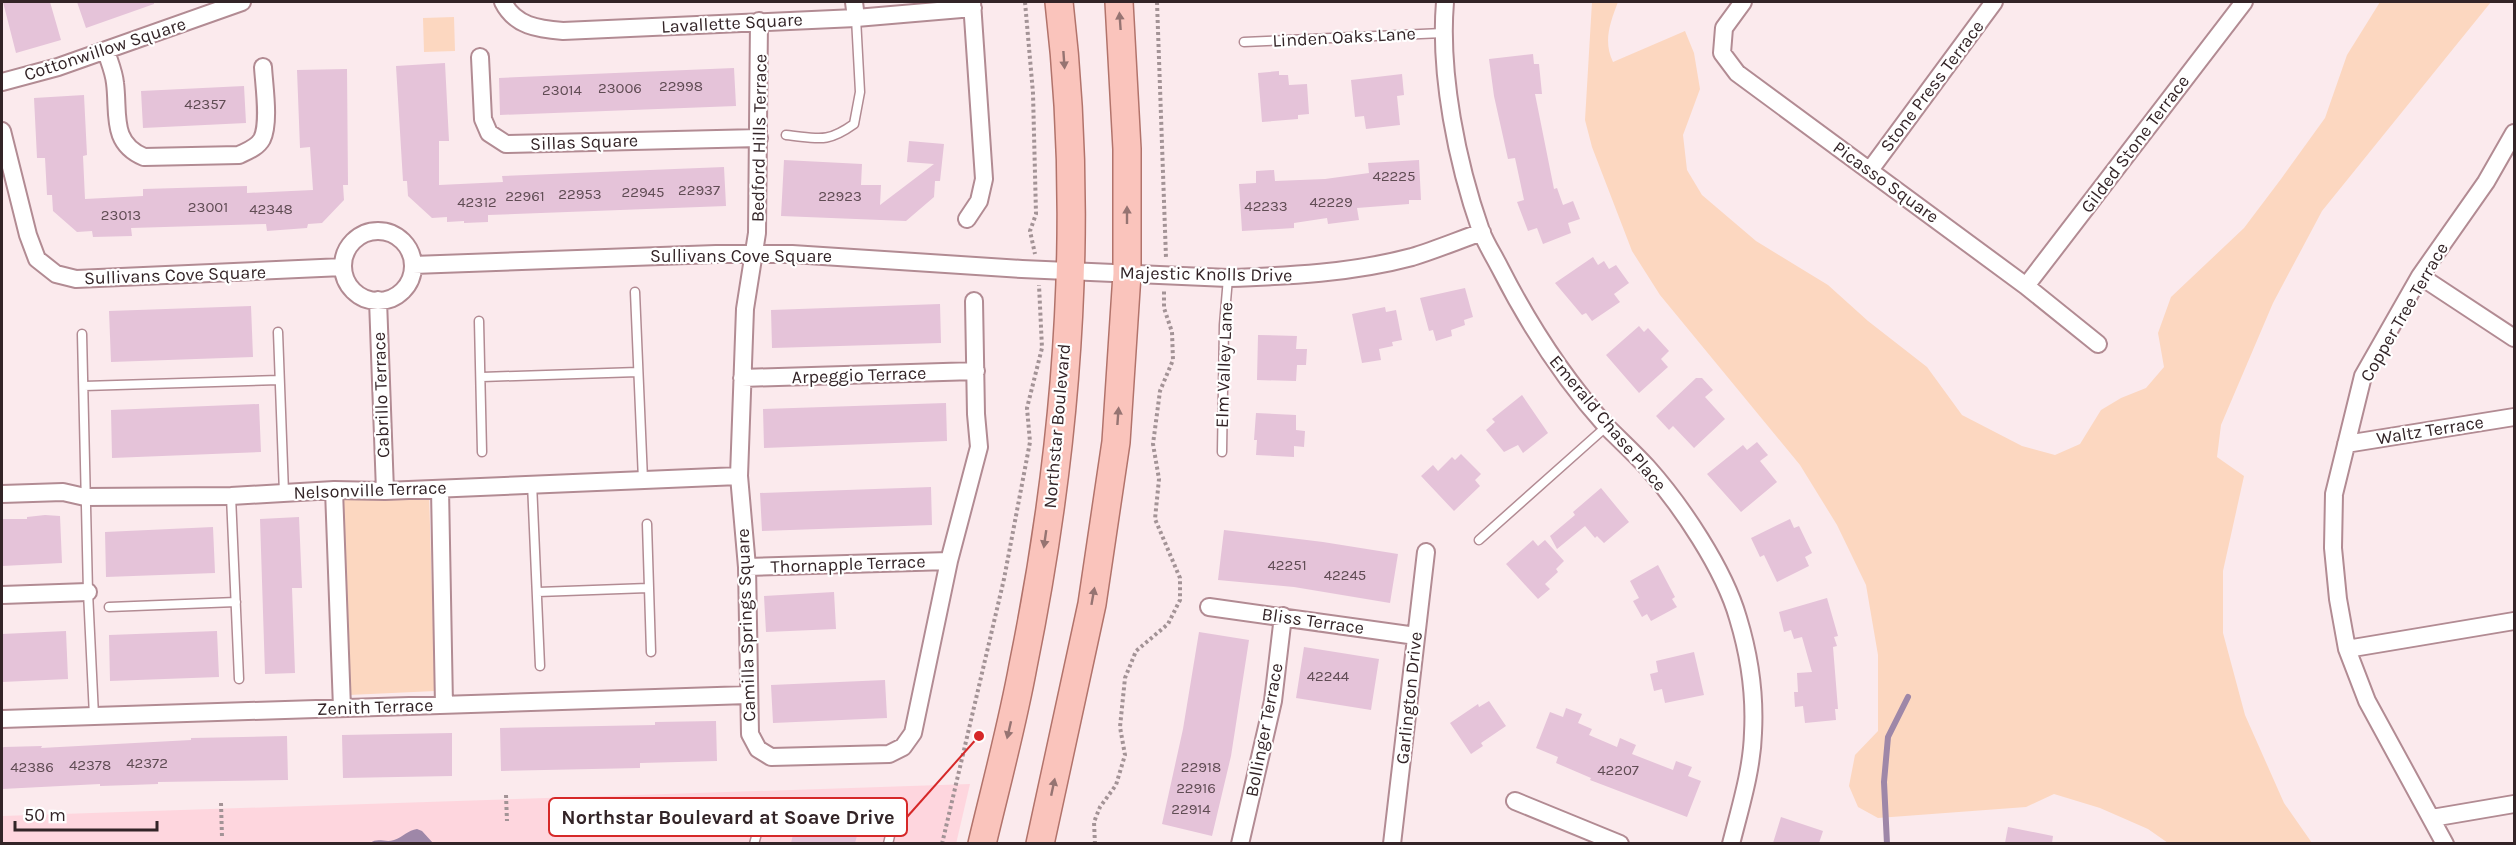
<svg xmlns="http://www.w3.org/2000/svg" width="2516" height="845" font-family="Karla,sans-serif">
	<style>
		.built { fill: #fed6de }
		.green { fill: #fcd7c0 }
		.water { fill: #9e87a8 }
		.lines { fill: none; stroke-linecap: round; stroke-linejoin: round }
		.stream { stroke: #9e87a8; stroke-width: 6 }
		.building { fill: #e5c3d9 }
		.lane-casing { stroke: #b28b93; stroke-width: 11 }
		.street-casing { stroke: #b28b93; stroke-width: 20 }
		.primary-casing { stroke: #b2736b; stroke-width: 30 }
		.path { stroke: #a39396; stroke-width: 4; stroke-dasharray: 3 3; stroke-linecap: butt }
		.lane { stroke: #fff; stroke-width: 8 }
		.street { stroke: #fff; stroke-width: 16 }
		.primary { stroke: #fac4bc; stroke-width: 27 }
		.oneway { fill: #967472 }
		.labels { text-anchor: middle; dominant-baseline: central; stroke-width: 4.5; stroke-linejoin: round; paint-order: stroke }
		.number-label { font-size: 15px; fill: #604c54 }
		.street-label { font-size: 18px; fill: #332427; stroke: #fff }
		.leader { fill: none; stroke: #d62828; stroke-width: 2 }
		.callout-dot { fill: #d62828; stroke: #fff; stroke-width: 2 }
		.callout { fill: #fff; stroke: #d62828; stroke-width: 2 }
		.callout-label { font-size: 20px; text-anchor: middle; font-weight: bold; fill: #332427 }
	</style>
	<rect width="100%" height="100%" fill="#fbeaed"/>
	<!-- built -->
	<path class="built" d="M970,784L956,844H2V816Z"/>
	<!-- green -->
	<path class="green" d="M1592,2H1618C1610,23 1603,41 1613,62L1685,31L1694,53L1700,89L1683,135L1687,170L1702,195L1756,241L1828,285L1868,321L1927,367L1962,415L2022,446L2055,455L2080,444L2101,410L2121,398L2146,388L2164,367L2158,333L2171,297L2244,228L2281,179L2325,118L2347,55L2380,2H2491L2322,211L2273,303L2221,425L2217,457L2244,476L2223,571V633L2245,715L2284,803L2312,843H2168L2148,829L2100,808L2054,794L2026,807L1878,818L1858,807L1849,786L1855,755L1878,731V655L1866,585L1837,525L1800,465L1660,295L1632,251L1592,147L1585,120Z
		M454,17L455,51L424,52L423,18Z
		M429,493L435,691L349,695L342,496Z"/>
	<!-- water -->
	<path class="water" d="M417,829L422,831L433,843H370C378,837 385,843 394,840C403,837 408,830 417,829Z"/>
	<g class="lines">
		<!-- stream -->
		<path class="stream" d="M1887,844L1884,782L1888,737L1908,697"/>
	</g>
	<!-- building -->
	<path class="building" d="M3,2H50L61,40L16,53Z
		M77,2H154V4L86,28Z
		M1533,54L1534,64H1539L1542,94H1535L1554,189L1557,188L1563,205L1573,201L1580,219L1568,223L1571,233L1543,244L1537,228L1528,231L1517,202L1524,200L1515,158L1508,159L1494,96L1489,59Z
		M445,63L449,141H439V185L503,182L502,176L724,167L726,206L488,215V222L464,223V221L447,222V217L432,218L408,196L407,181H403L396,66Z
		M734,68L736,106L500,115L499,78Z
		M347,69L348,185H343L344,200L322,223L308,224L307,228L267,231L266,224L131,228L132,236L93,237L92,231L77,232L53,211L52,195H47L45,158H37L34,98L84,95L87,155L83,156L85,199L143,196V189L247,186V193L313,190L310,147L300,148L297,70Z
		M1279,71V75H1288L1289,85L1307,84L1309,114L1298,115V119L1262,122L1258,73Z
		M1402,74L1404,95L1397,96L1400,125L1366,129L1364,116L1355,117L1351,80Z
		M244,86L246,123L143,128L141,91Z
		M909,141L944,144L940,181H935L934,197L906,221L781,216L784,160L862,164L861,185H881L880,205L934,164L907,162Z
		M1419,160L1421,200H1409V204L1357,208L1359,220L1328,224L1327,218L1294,223V228L1242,231L1239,184L1256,183V171L1274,170L1275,181L1325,179L1369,173L1368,163Z
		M1593,257L1598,265L1604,261L1609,269L1616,265L1629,283L1614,294L1620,302L1592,321L1586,313L1582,315L1555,283Z
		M1465,288L1473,317L1464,320L1465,325L1451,330L1452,336L1436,341L1433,330L1429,331L1420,298Z
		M940,304L941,343L772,348L771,310Z
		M251,306L253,357L111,362L109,311Z
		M1385,307L1386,312L1396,310L1402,340L1392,342L1393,346L1379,349L1381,360L1362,363L1352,314Z
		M1639,326L1644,332L1648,328L1669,351L1661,359L1668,367L1639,393L1606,355Z
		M1258,335L1297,336L1296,349H1307L1306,365H1297L1296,381L1257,380Z
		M1696,378H1702L1713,390L1705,397L1725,419L1694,448L1673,426L1669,430L1656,416Z
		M1522,395L1548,433L1523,453L1518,445L1504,452L1486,430L1495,422L1492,419Z
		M946,403L947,441L764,448L763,409Z
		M259,404L261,452L112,458L111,410Z
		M1256,413L1296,415V430L1305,431L1304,447L1294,446V457L1256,455L1257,440H1254Z
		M1757,442L1768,455L1760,461L1777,482L1741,512L1707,474L1743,445L1747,450Z
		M1461,454L1481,474L1475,480L1480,486L1454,511L1421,476L1433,465L1438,471L1452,457L1455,460Z
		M931,487L932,525L762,531L760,493Z
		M1601,488L1629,522L1604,543L1597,536L1595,538L1585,526L1557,549L1550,536L1575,515L1573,512Z
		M45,515L60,516L62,563L2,566V519H27V517Z
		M299,517L302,588H292L295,673L265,674L260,519Z
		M1790,519L1794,528L1799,526L1812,553L1805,557L1809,566L1777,582L1764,555L1760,557L1751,538Z
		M213,527L215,573L106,577L105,532Z
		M1224,530L1323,542L1398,554L1390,603L1294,587L1218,580Z
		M1533,540L1538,546L1545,540L1564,561L1556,569L1558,572L1545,584L1550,589L1538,599L1506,564Z
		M1658,565L1675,597L1672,599L1677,607L1651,621L1647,614L1642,617L1633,601L1639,598L1630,581Z
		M834,592L836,629L766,632L764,596Z
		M1827,598L1838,636L1834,637L1837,646L1833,647L1838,709H1835L1836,720L1805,723L1803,706L1795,707L1794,692H1798L1797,673L1812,672L1802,637L1794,639L1791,630L1784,632L1779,612Z
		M66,631L68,679L2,682V634Z
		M217,631L219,677L110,681L109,635Z
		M1199,632L1249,640L1231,756L1212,836L1162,824L1183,729Z
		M1304,647L1379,659L1371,710L1296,698Z
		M1694,652L1704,695L1665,703L1662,689L1654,691L1650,674L1658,672L1656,661Z
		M885,680L887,718L773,723L771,685Z
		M1489,701L1506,726L1481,743L1483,746L1471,754L1450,723L1478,704L1479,707Z
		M1566,708L1582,714L1578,723L1592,729L1589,735L1617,747L1620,738L1636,745L1632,754L1673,770L1676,761L1692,767L1688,776L1701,781L1687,817L1590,780L1591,778L1556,763L1558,757L1536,748L1550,712L1563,717Z
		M716,721L717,761L640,763V768L501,771L500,728L655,725V722Z
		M452,733V776L343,778L342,735Z
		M287,736L288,780L158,782V784L131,785L100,786V784L2,789V748L4,747L42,746L41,748L191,740V738Z
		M799,810L860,825L855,843H791Z
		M1781,817L1823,831L1819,843H1773Z
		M2008,827L2053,836L2052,843H2005Z"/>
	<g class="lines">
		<defs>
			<path id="lane" d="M1244,42L1443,33
				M786,135C818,138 826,144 854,124L860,92L856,18
				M635,292L643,480
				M479,321L482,452
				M278,332L284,493
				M82,334L88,592L94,716
				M482,377L638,372
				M84,386L279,380
				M1222,452L1224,325L1228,278
				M532,483L540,666
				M231,496L239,679
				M647,524L651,652
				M1479,540L1607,426
				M538,592L648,588
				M109,607L236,602
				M754,844L763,812
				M888,844L892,827"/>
			<path id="street" d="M503,2C515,26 538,29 563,31L856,18L973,8
				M854,2L856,18
				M1445,2C1439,74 1457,163 1481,231C1486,244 1494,256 1500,268C1529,325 1564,379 1607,427C1620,440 1634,453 1647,467C1681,505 1724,569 1738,618C1749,654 1755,696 1753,733C1752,770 1740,808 1731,844
				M1743,2L1724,28L1722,53L1737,73L2026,286L2098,344
				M759,21L757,233L745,309L739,476L747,567L750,734L758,749L771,757L889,754L903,747L913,733L949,561L979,447L976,414L974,301
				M106,51C109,61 114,72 115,83C119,113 110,143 144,157L239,155C247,151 257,148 262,139C270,123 264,85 263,67
				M480,57L483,119L489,133L506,144L759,138
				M2,82L58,67L242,2
				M2,131L28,235L37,259L56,274L76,279L343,267
				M1870,170L1994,2
				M967,219L979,201L984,179L972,2
				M343 266a35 35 0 1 1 70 0a35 35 0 1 1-70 0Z
				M413,265L716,254H792L1022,269L1228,278C1289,276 1352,273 1412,257C1435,250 1459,240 1482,232
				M2420,276L2514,338
				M2026,286L2244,2
				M378,300L385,491
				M742,378L976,371
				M2346,444L2514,417
				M440,489L444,705
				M334,490L342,708
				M2,494L63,492L85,497L231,496L334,490L385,491L739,476
				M747,567L949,561
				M2,595L88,592
				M1209,607L1416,636
				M2347,649L2514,621
				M2,719L748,695
				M1515,801L1620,844
				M2432,818L2514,804
				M1240,844L1273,701L1283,616
				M1392,844L1426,552
				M2445,844L2367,701L2347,649L2338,599L2333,548L2334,494L2363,376L2420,276L2486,182L2514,133"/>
			<path id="primary" d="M982,844C996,785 1012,726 1023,666C1067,450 1085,222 1059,2
				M1040,844L1092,604L1116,442L1127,274V149L1119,2"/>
		</defs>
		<!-- lane casing -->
		<use href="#lane" class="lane-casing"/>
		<!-- street casing -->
		<use href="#street" class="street-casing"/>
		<!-- primary casing -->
		<use href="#primary" class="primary-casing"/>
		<!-- path -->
		<path class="path" d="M1025,2L1033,93L1036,214L1030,231L1035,254
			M1157,2L1166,258
			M506,795L507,821
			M221,803L222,837
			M942,844L1004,579L1030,442L1027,408L1042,348L1039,285
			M1095,844L1094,822L1100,807L1116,785L1125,755L1120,727L1125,678L1136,651L1168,624L1180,600V578L1155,519L1159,479L1153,444L1160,391L1173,360L1172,332L1164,308V290"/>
		<!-- lane -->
		<use href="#lane" class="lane"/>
		<!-- street -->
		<use href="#street" class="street"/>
		<!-- primary -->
		<use href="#primary" class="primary"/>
	</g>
	<!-- one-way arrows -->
	<defs><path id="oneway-solid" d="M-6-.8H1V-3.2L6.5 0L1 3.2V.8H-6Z" transform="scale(1.5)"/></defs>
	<g class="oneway">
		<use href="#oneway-solid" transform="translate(1120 21) rotate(-94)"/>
		<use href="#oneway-solid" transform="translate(1064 60) rotate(86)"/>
		<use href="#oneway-solid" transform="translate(1127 215) rotate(-90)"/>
		<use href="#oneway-solid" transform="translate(1118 416) rotate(-86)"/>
		<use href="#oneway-solid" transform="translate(1045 539) rotate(98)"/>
		<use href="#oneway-solid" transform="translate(1093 596) rotate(-80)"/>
		<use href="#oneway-solid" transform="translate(1009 730) rotate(103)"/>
		<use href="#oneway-solid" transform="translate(1053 787) rotate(-78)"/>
	</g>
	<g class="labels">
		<!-- number labels -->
		<g class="number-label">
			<text x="681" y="86">22998</text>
			<text x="620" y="88">23006</text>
			<text x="562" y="90">23014</text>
			<text x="205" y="104">42357</text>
			<text x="1394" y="176">42225</text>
			<text x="699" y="190">22937</text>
			<text x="643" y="192">22945</text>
			<text x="580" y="194">22953</text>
			<text x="525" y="196">22961</text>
			<text x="840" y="196">22923</text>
			<text x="477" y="202">42312</text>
			<text x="1331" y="202">42229</text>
			<text x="1266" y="206">42233</text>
			<text x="208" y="207">23001</text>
			<text x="271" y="209">42348</text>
			<text x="121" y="215">23013</text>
			<text x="1287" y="565">42251</text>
			<text x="1345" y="575">42245</text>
			<text x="1328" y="676">42244</text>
			<text x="147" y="763">42372</text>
			<text x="90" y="765">42378</text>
			<text x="32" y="767">42386</text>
			<text x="1201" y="767">22918</text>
			<text x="1618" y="770">42207</text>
			<text x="1196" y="788">22916</text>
			<text x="1191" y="809">22914</text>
		</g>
		<!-- street labels -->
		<g class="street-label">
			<text transform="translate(732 23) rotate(-3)">Lavallette Square</text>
			<text transform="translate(1344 37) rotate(-3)">Linden Oaks Lane</text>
			<text transform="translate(105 49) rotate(-18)">Cottonwillow Square</text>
			<text transform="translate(1932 86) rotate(-53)">Stone Press Terrace</text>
			<text transform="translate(759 138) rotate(-89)">Bedford Hills Terrace</text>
			<text transform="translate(584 142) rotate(-2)">Sillas Square</text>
			<text transform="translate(2135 144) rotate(-53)">Gilded Stone Terrace</text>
			<text transform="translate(1886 182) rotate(36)">Picasso Square</text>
			<text x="741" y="256">Sullivans Cove Square</text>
			<text transform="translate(1206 274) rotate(1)">Majestic Knolls Drive</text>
			<text transform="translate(175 275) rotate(-2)">Sullivans Cove Square</text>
			<text transform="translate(2404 312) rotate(-60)">Copper Tree Terrace</text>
			<text transform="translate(1224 365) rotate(-88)">Elm Valley Lane</text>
			<text transform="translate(859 375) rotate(-2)">Arpeggio Terrace</text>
			<text transform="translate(381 395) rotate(-92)">Cabrillo Terrace</text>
			<text transform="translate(1608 423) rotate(50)">Emerald Chase Place</text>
			<text transform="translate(1057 426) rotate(-85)">Northstar Boulevard</text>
			<text transform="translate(2430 430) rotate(-9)">Waltz Terrace</text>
			<text transform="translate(370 490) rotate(-2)">Nelsonville Terrace</text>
			<text transform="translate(848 564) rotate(-2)">Thornapple Terrace</text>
			<text transform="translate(1313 621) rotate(8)">Bliss Terrace</text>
			<text transform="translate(746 625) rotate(-92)">Camilla Springs Square</text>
			<text transform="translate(1409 698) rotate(-84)">Garlington Drive</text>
			<text transform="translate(375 707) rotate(-2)">Zenith Terrace</text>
			<text transform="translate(1264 730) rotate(-79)">Bollinger Terrace</text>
		</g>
	</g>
	<!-- callouts -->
	<path class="leader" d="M979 736L907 817"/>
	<circle class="callout-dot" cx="979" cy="736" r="6"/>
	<rect class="callout" x="549" y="798" width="358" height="38" rx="6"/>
	<g class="callout-label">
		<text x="728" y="824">Northstar Boulevard at Soave Drive</text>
	</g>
	<!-- border -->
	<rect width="2516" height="845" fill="none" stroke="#332427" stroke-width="6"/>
	<!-- scale -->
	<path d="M15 821v9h142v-9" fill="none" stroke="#332427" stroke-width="3"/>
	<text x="24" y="821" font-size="18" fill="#332427" stroke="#ffffff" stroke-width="4.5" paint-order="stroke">50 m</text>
</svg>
